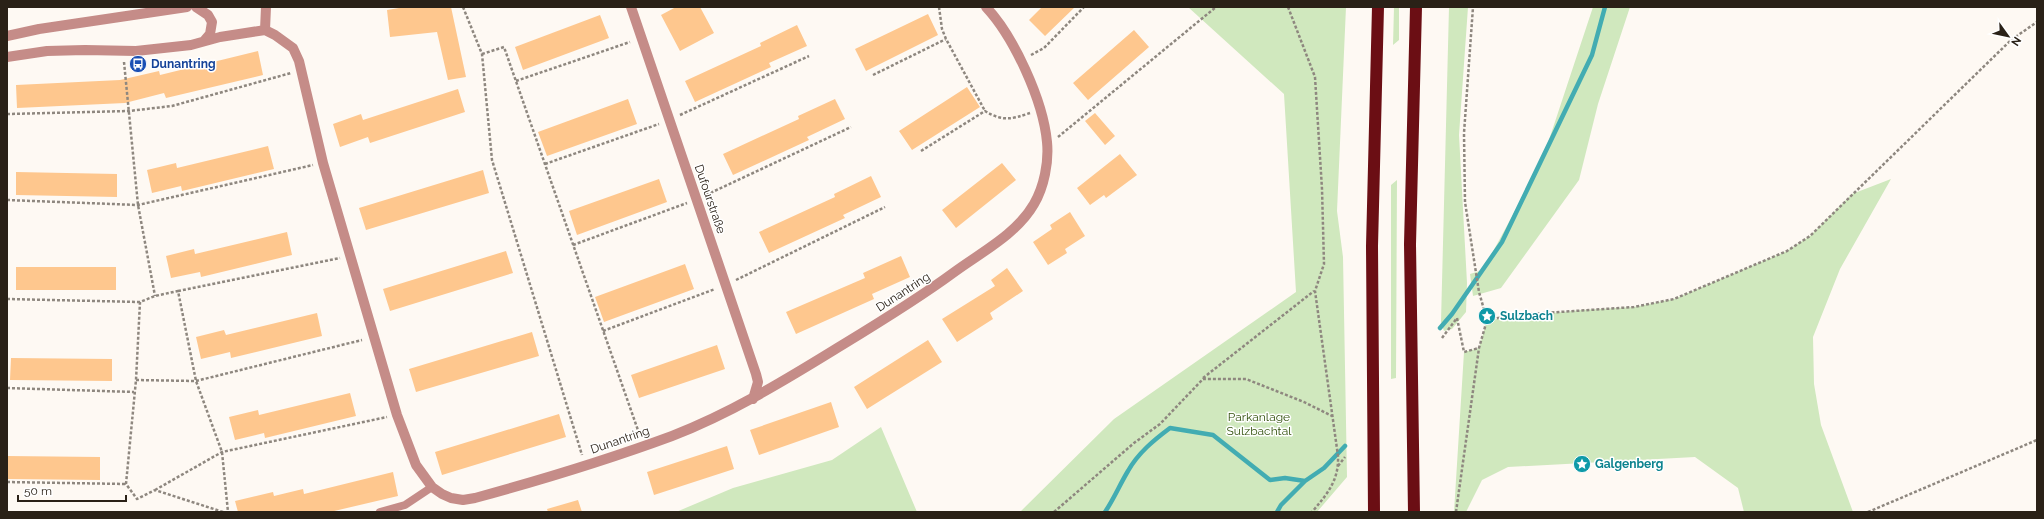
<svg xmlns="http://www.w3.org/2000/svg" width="2044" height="519" font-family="Raleway,sans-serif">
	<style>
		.green { fill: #d0e8be }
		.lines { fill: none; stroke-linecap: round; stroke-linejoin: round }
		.stream { stroke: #42acb2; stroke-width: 4.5 }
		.building { fill: #fec78e }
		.path { stroke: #8e877f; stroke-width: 2.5; stroke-dasharray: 3 2; stroke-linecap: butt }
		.service { stroke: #c58c88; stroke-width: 8 }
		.minor { stroke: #c58c88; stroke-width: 10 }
		.motorway { stroke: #6b0e14; stroke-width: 12 }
		.labels { text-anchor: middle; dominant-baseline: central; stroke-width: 3; stroke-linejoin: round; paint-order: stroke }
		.transit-label { font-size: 12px; font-weight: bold; fill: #164399; stroke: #fff; text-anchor: start }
		.street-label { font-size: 12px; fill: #2a2117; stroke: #fff }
		.culture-label { font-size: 12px; font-weight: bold; fill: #0d838f; stroke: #fff; text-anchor: start }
		.park-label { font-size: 12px; fill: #31500b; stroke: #fff }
	</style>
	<rect width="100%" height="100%" fill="#fef9f3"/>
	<!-- green -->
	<path class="green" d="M1188,7H1346L1337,211L1343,257L1347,477L1317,512H1020L1114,419L1296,292L1284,94Z
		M1394,7H1399V40L1393,45Z
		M1449,7H1468L1459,135L1467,283L1466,312L1452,329L1444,331L1441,322Z
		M1593,7H1630L1598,104L1579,180L1501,288L1473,296L1470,274L1483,270L1542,161Z
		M1891,179L1840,269L1813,337L1814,384L1821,425L1853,512H1744L1738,488L1695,457L1508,467L1482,480L1466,512H1454L1464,352L1479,348L1487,320L1582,310L1634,307L1674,299L1787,251L1810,236L1852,194Z
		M1397,180L1396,378L1391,379V185Z
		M881,427L917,512H676L733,488L832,460Z"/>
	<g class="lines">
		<!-- stream -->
		<path class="stream" d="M1440,328L1452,314L1502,242L1592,55L1605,7
			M1105,512C1114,499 1120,484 1128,471C1138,453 1154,440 1170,428L1213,435L1270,480L1285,478L1305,481L1324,468L1345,446
			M1277,512L1281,505L1305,481"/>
	</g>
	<!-- building -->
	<path class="building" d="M405,7H451L466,77L448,80L437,32L390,37L387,10Z
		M676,7H700L714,33L680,51L661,15Z
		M1042,7H1075L1045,36L1029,20Z
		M928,14L938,35L866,71L855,49Z
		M600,15L609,38L523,70L515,47Z
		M797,25L807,46L769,63L771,67L695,102L685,81L761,46L760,43Z
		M1134,30L1149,47L1088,100L1073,83Z
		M258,51L263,75L166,98L164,93L125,103L17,108L16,85L120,80L159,71L160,75Z
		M967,87L980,107L912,150L899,131Z
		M458,89L465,112L370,143L368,137L340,147L333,124L361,114L363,120Z
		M628,99L637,124L547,156L538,132Z
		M835,99L845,119L807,137L809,140L733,175L723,154L799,119L798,116Z
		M1095,113L1115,136L1105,145L1085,121Z
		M268,146L274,169L182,191L181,186L152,193L147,170L176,163L177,168Z
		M1120,154L1137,175L1106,198L1104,195L1090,205L1077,188Z
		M1002,163L1016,180L956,228L942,210Z
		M483,170L489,193L366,230L359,208Z
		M16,172L117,174V197L16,195Z
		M871,176L881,197L843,215L845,218L769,253L759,232L835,197L834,194Z
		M659,179L667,202L577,235L569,211Z
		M1070,212L1085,236L1065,249L1067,253L1048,265L1033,242L1052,229L1050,225Z
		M287,232L292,255L201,277L200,272L171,278L166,256L194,249L195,254Z
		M506,251L513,273L390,311L383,289Z
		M901,256L910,277L872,294L874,299L796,334L786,312L865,278L863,273Z
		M685,264L694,289L604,322L595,297Z
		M16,267H116V290H16Z
		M1007,268L1023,291L990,313L993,319L957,342L942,319L995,286L991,280Z
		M317,313L322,336L231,358L230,352L201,359L196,337L224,330L226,335Z
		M532,332L539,356L416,392L409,369Z
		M928,340L942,362L867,409L854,387Z
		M717,345L725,369L639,398L631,375Z
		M11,358L112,359V381L10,380Z
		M350,393L356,416L265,438L264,433L235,440L229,417L258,410L259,415Z
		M831,402L839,427L759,455L750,430Z
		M559,414L566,437L442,475L435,452Z
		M727,446L734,469L654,495L647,472Z
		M7,456L100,457V480L7,479Z
		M393,472L398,496L330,512H238L235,501L273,492L274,496L303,489L304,494Z
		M578,500L582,512H548L547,509Z"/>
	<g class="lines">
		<!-- path -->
		<path class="path" d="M463,7L482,54L492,160L582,455
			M939,7L942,29L946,39L985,111
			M1288,7L1315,77L1322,189L1324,264L1315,291L1338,456C1339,481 1327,494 1312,512
			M482,54L504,47L640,436
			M1031,55L1044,48L1084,7
			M124,62L138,205L155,296
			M873,75L946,39
			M516,81L630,42
			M7,114L129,111L172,106L291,73
			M680,115L809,56
			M1058,137L1216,7
			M921,151L985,111C1003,122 1012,119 1030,113
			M545,164L659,124
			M706,195L851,127
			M7,200L138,205L313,165
			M573,245L687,203
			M736,280L885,207
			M178,291L340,258
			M7,299L140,302
			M1487,320L1514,315L1634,307L1674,299L1787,251L1810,236L2011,40L2037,22
			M603,331L715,289
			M1442,338L1457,318L1464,352L1479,348
			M1203,378L1314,291
			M136,380L196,381L362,340
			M7,388L134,392
			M1338,466L1345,457
			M7,482L126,484
			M155,490L222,452L387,417
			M223,512L155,490L137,499L126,484L136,380L140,302L155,296L178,291L196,381L222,452L228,512
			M1054,512L1134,443L1160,424L1203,379H1246L1304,402L1332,416
			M1456,512L1479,348L1487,320L1479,292L1465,202L1464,133L1473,7
			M1868,512L2037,440"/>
		<!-- service -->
		<path class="service" d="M380,512L405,505L432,487"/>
		<!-- minor -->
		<path class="minor" d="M196,7L208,15L212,22L210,34L204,41
			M631,7L756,374L758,382L753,399
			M265,30L266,7
			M7,36L39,29L187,7
			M7,57L47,51L85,50L136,51L191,45L220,37L265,30L275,35L293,48L299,61L323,163L397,415L416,465L432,487L442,494L451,498L463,500L475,498C541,480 607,460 672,436C729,414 782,382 834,350C875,325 915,301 953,273C980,253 1017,234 1034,204C1044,187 1049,162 1047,142C1043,100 1014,37 986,7"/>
		<!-- motorway -->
		<path class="motorway" d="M1374,512L1372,246L1378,7
			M1414,512L1410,244L1416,7"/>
	</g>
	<!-- icons -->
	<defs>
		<symbol id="bus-disc" viewBox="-11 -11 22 22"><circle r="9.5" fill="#1a4fb4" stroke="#fff"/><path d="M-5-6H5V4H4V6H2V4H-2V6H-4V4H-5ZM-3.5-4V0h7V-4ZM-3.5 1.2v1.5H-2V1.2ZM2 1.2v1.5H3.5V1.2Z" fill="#fff"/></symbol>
		<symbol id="sight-disc" viewBox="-11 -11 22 22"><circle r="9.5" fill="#0f9aa8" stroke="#fff"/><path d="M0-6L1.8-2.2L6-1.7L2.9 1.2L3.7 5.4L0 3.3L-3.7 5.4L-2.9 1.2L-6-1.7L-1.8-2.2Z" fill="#fff"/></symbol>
	</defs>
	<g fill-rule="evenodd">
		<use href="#bus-disc" x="128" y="54" width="20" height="20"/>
		<use href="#sight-disc" x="1477" y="306" width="20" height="20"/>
		<use href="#sight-disc" x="1572" y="454" width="20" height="20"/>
	</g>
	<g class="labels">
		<!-- transit labels -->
		<g class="transit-label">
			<text x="151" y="64">Dunantring</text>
		</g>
		<!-- street labels -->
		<g class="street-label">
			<text transform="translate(710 199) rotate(71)">Dufourstraße</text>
			<text transform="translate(903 292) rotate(-33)">Dunantring</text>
			<text transform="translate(620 440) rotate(-19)">Dunantring</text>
		</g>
		<!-- culture labels -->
		<g class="culture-label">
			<text x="1500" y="316">Sulzbach</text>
			<text x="1595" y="464">Galgenberg</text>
		</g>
		<!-- park labels -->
		<g class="park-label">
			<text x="1259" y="417">Parkanlage<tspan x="1259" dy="14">Sulzbachtal</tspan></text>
		</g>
	</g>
	<!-- border -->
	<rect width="2044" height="519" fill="none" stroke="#2a2117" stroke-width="16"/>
	<!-- north arrow -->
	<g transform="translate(2008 36) rotate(123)" stroke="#ffffff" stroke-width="3" paint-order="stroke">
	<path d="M0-3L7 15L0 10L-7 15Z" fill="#2a2117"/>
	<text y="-6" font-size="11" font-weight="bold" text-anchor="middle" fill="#2a2117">N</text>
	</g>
	<!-- scale -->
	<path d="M18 495v6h108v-6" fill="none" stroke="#2a2117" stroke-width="2"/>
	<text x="24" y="495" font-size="12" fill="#2a2117" stroke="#ffffff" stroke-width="3" paint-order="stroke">50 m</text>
</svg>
